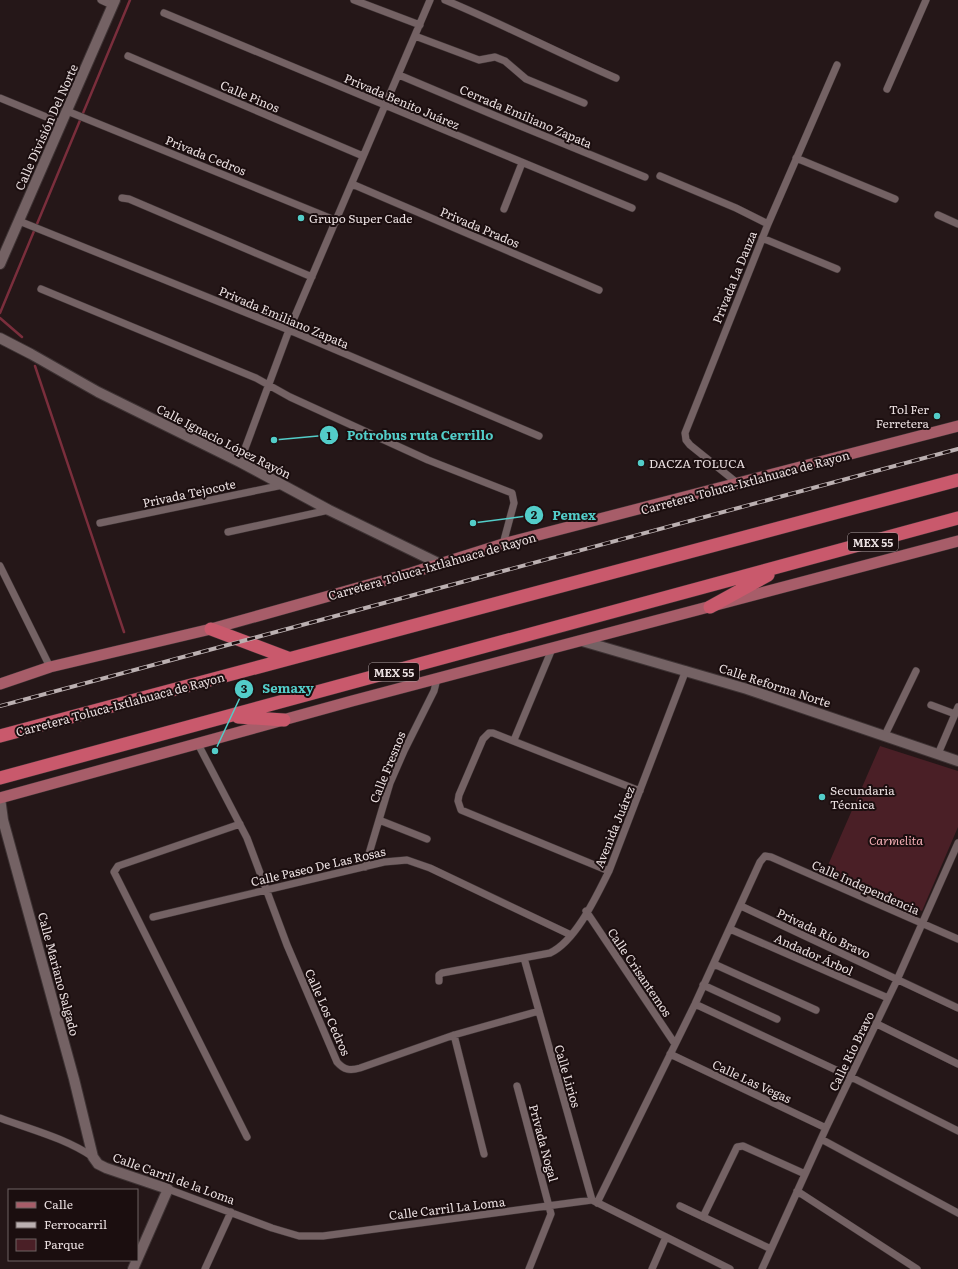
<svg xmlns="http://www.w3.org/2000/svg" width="958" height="1269" font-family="Literata,serif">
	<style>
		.green { fill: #4a1f26 }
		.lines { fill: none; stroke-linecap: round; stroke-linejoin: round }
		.stream { stroke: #7a2e3c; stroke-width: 2.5 }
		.street-casing { stroke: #3e3334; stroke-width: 8 }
		.secondary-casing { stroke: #3e3334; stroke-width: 12 }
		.primary-casing { stroke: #3e3334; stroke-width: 12 }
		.highway-casing { stroke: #3e3334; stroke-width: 14 }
		.street { stroke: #746264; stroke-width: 7 }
		.secondary { stroke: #746264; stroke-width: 10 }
		.primary { stroke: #a75d69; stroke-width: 11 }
		.highway { stroke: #c9596c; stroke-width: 13 }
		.rail-casing { stroke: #bbb0b1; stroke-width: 4 }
		.rail { stroke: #1b0e0f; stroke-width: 2.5; stroke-dasharray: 8; stroke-linecap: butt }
		.poi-dot { fill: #53cdc9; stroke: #1b0e0f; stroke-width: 1.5 }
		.labels { text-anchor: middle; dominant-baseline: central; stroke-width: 4; stroke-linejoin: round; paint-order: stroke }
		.shield { fill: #1b0e0f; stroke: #aca0a1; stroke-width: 1 }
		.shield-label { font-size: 11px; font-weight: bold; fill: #eadfe0 }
		.street-label { font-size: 12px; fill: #eadfe0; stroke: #1b0e0f }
		.poi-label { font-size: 12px; fill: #eadfe0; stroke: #1b0e0f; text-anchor: start }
		.park-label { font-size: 12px; font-style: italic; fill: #f2adb4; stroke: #1b0e0f }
		.leader { fill: none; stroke: #53cdc9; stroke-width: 1.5 }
		.callout-dot { fill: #53cdc9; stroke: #1b0e0f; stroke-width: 1.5 }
		.mark-label { font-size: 12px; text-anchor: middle; font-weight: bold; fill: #111 }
		.callout-label { font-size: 13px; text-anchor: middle; font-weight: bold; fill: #53cdc9; stroke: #1b0e0f; stroke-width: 4; stroke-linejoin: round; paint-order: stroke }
	</style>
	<rect width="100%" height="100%" fill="#251718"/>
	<!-- green -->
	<path class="green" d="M880,746L958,771V827L922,911L825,872Z"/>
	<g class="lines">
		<!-- stream -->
		<path class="stream" d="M0,313L130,0
			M0,318L22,337
			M35,366L124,632"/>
		<defs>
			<path id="street" d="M101,0L112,5
				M354,0L420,25
				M445,0C503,24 558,53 616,78
				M164,13L632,208
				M415,36L479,60L495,57L505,61L526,79L584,103
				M128,56L363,156
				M399,75L496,116L645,177
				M887,89L926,0
				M0,98L61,123
				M67,111L337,221
				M796,158L895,199
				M660,176L736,208L768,224
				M352,184L599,290
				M122,198L129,199L312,277
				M504,209L522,163
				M938,215L958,224
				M19,221L289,330L539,436
				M762,238L837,269
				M41,289L256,378L290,397L428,460L512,493L514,503L503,544
				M240,462L289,330L430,0
				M736,482L690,445L686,440L685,433L768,224L837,65
				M100,523L283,485
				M228,532L329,510
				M0,566L50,667
				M931,705L955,714
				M885,735L916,671
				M514,740L552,649
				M198,744L247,838L287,945L337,1062C344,1070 350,1071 360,1068L454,1035L539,1011
				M938,754L958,707
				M379,820L427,839
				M240,824L118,866L114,872L247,1137
				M365,867L390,783L404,751L434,691L437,679
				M609,871L461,810L458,801L459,795L483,739L489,733H493L640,791
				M741,906L958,1008
				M586,911L675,1044
				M153,917L384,862L407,860L430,868L571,935
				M730,929L888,998
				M524,958L592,1200
				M714,964L816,1010
				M439,981V975L442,973L550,953C576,941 597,895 609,871L686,670
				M703,985L777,1019
				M695,1004L851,1077L958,1131
				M877,1024L958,1064
				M454,1035L484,1154
				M670,1054L826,1128
				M517,1086L551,1214L529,1269
				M0,1118C32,1130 65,1138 93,1157
				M821,1139L958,1213
				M168,1189L272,1228L299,1236H323L592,1200L730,1269
				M797,1191L917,1269
				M597,1203L695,1004L760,862L765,856L771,857L958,939
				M680,1206L771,1249
				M703,1217L737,1147L743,1146L805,1174
				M205,1269L231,1212
				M652,1269L666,1237
				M762,1269L826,1128L897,980L958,843"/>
			<path id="secondary" d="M0,264L115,0
				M0,338L31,354L98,392L240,462L329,510L438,563
				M582,641L747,689L958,761
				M0,798L3,820L74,1079L93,1157L98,1164L106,1168L168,1189L133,1269"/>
			<path id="primary" d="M0,684L50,667L211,629L411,573L503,544L958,426
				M0,798L352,701L958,541"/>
			<path id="highway" d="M710,607L768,575
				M211,629L288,658
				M238,717L284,720
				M0,736C319,648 639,566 958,480
				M0,778L958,518"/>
		</defs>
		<!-- street casing -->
		<use href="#street" class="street-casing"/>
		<!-- secondary casing -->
		<use href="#secondary" class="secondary-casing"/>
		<!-- primary casing -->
		<use href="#primary" class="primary-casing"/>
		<!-- highway casing -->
		<use href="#highway" class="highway-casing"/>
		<!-- street -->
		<use href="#street" class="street"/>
		<!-- secondary -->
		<use href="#secondary" class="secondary"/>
		<!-- primary -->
		<use href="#primary" class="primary"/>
		<!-- highway -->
		<use href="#highway" class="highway"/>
		<defs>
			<path id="rail" d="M0,706L958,449"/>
		</defs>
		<!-- rail casing -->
		<use href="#rail" class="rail-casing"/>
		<!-- rail -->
		<use href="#rail" class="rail"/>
	</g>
	<!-- markers -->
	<g class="poi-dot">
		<circle cx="301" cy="218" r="4"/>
		<circle cx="937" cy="416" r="4"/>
		<circle cx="641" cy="463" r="4"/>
		<circle cx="822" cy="797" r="4"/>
	</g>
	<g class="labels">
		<!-- shield labels -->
		<g class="shield">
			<rect x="848" y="533" width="50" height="18" rx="3"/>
			<rect x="369" y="663" width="50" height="18" rx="3"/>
		</g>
		<g class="shield-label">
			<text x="873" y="542">MEX 55</text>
			<text x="394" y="672">MEX 55</text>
		</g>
		<!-- street labels -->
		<g class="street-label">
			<text transform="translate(250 96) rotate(23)">Calle Pinos</text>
			<text transform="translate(402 101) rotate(23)">Privada Benito Juárez</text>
			<text transform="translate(526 116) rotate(23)">Cerrada Emiliano Zapata</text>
			<text transform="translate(46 127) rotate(-66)">Calle División Del Norte</text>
			<text transform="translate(206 155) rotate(22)">Privada Cedros</text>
			<text transform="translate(480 227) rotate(23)">Privada Prados</text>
			<text transform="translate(734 277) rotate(-68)">Privada La Danza</text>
			<text transform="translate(284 317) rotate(23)">Privada Emiliano Zapata</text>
			<text transform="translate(224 441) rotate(27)">Calle Ignacio López Rayón</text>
			<text transform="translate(745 482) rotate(-15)">Carretera Toluca-Ixtlahuaca de Rayon</text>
			<text transform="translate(189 493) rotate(-12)">Privada Tejocote</text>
			<text transform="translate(432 566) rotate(-16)">Carretera Toluca-Ixtlahuaca de Rayon</text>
			<text transform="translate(775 685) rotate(18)">Calle Reforma Norte</text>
			<text transform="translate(120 704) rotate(-15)">Carretera Toluca-Ixtlahuaca de Rayon</text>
			<text transform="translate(387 767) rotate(-68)">Calle Fresnos</text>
			<text transform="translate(614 827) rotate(-68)">Avenida Juárez</text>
			<text transform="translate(318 866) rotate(-13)">Calle Paseo De Las Rosas</text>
			<text transform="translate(866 887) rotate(24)">Calle Independencia</text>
			<text transform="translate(824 933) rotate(25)">Privada Río Bravo</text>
			<text transform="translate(814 954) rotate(24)">Andador Árbol</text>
			<text transform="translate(640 972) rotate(56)">Calle Crisantemos</text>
			<text transform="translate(59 974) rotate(75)">Calle Mariano Salgado</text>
			<text transform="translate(328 1012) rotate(66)">Calle Los Cedros</text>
			<text transform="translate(851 1051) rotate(-64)">Calle Río Bravo</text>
			<text transform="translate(568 1076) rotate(74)">Calle Lirios</text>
			<text transform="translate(752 1081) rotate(25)">Calle Las Vegas</text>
			<text transform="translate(544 1143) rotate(75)">Privada Nogal</text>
			<text transform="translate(174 1178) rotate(20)">Calle Carril de la Loma</text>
			<text transform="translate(447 1208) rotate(-7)">Calle Carril La Loma</text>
		</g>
		<!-- poi labels -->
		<g class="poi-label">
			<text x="309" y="218">Grupo Super Cade</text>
			<text x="929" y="409" text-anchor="end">Tol Fer<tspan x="929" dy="14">Ferretera</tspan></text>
			<text x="649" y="463">DACZA TOLUCA</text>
			<text x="830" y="790">Secundaria<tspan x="830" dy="14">Técnica</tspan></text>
		</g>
		<!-- park labels -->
		<g class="park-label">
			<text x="896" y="840">Carmelita</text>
		</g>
	</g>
	<!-- callouts -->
	<path class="leader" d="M274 440L329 435M473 523L534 515M215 751L244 689"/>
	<g class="callout-dot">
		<circle cx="274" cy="440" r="4"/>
		<circle cx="473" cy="523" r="4"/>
		<circle cx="215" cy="751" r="4"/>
		<circle cx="329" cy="435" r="10"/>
		<circle cx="534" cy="515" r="10"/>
		<circle cx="244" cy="689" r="10"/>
	</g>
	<g class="mark-label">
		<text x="329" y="440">1</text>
		<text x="534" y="519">2</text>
		<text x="244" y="693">3</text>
	</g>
	<g class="callout-label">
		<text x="420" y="440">Potrobus ruta Cerrillo</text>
		<text x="574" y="520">Pemex</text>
		<text x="288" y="693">Semaxy</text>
	</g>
	<!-- legend -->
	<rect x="8" y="1189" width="130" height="72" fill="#1b0e0f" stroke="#6e6263"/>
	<rect x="16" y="1202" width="20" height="6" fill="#a75d69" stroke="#6e6263"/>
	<text x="44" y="1209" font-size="12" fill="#eadfe0">Calle</text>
	<rect x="16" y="1222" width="20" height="6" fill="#bbb0b1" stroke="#6e6263"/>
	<text x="44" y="1229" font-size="12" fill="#eadfe0">Ferrocarril</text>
	<rect x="16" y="1239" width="20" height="12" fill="#4a1f26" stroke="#6e6263"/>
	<text x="44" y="1249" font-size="12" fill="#eadfe0">Parque</text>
</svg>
